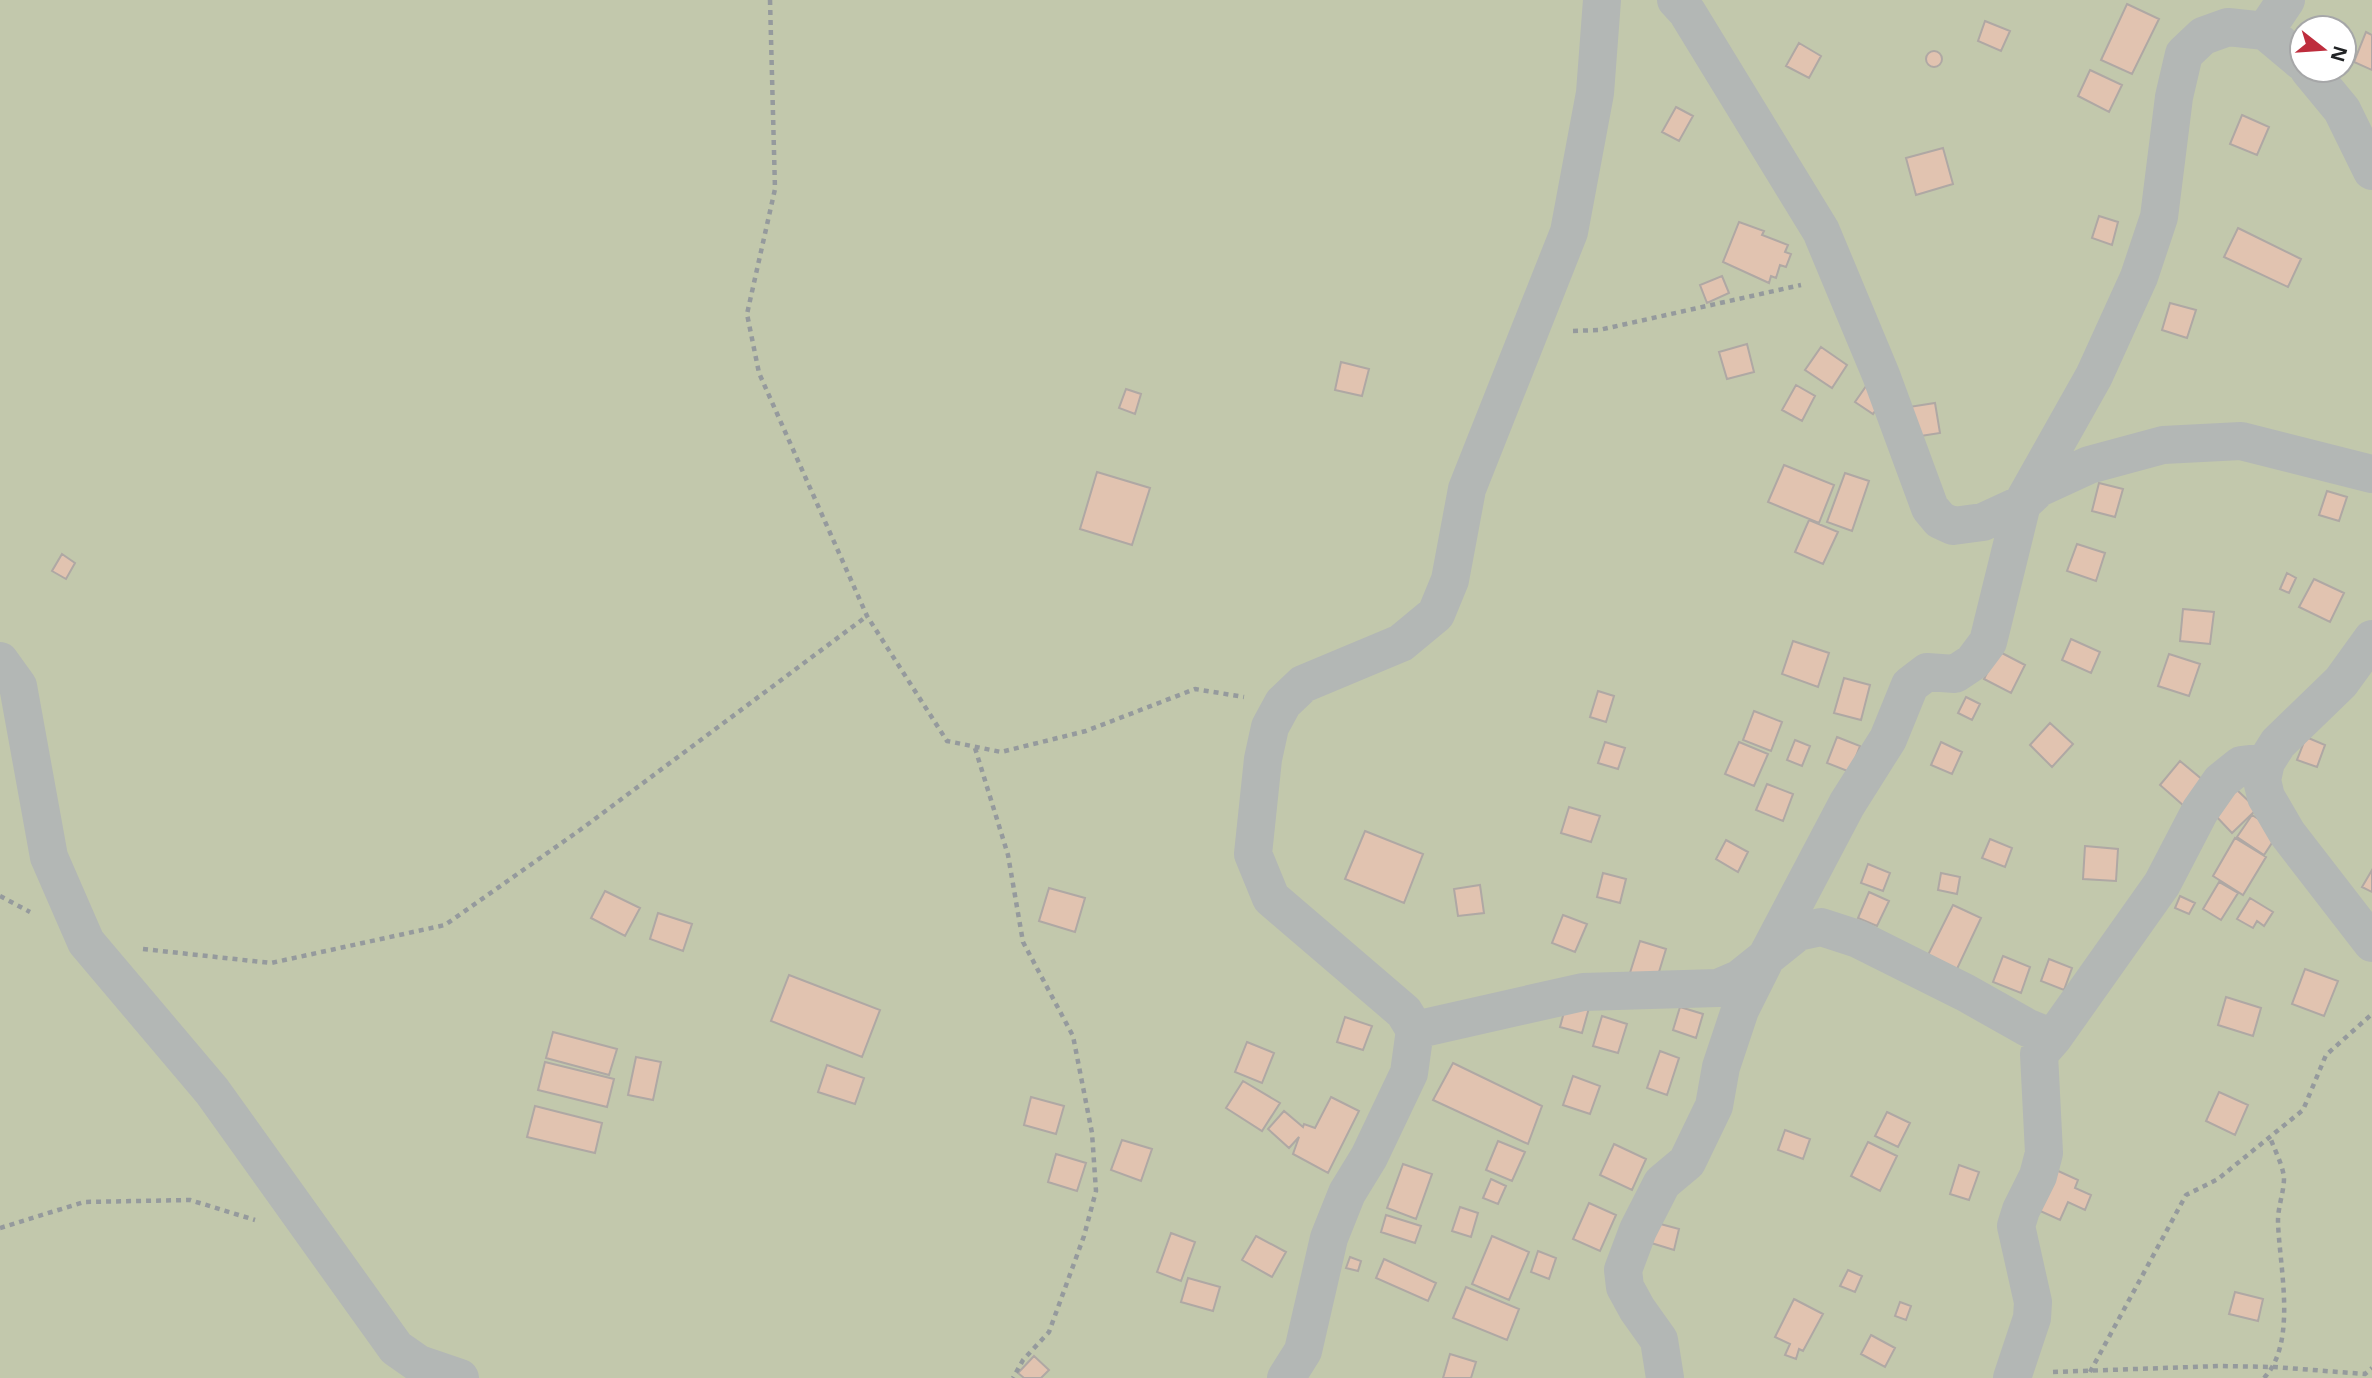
<svg xmlns="http://www.w3.org/2000/svg" width="2372" height="1378" font-family="'Open Sans',sans-serif">
	<style>
		.green { fill: #c2c8ac; fill-rule: evenodd }
		.building { fill: #e1c3b0; stroke: #afa8a4; stroke-width: 2 }
		.lines { fill: none; stroke-linecap: round; stroke-linejoin: round }
		.path { stroke: #959a9d; stroke-width: 4.5; stroke-dasharray: 5 5; stroke-linecap: butt }
		.minor { stroke: #b3b7b5; stroke-width: 38 }
	</style>
	<rect width="100%" height="100%" fill="#eef4f9"/>
	<!-- green -->
	<path class="green" d="M0,0H2372V1378H0ZM2302,28H2344V70H2302Z"/>
	<!-- building -->
	<path class="building" d="M2127,4L2159,19L2132,74L2101,60Z
		M1985,21L2010,31L2001,51L1978,41Z
		M2366,32L2372,35V70L2354,62Z
		M1799,43L1821,56L1809,78L1786,66Z
		M1926 59a8 8 0 1 1 16 0a8 8 0 1 1-16 0Z
		M2090,70L2122,85L2109,112L2078,96Z
		M1676,107L1693,116L1679,141L1662,132Z
		M2242,115L2269,127L2257,155L2230,144Z
		M1943,148L1953,184L1916,195L1906,158Z
		M2099,216L2118,222L2112,245L2092,238Z
		M1739,222L1764,231L1762,235L1788,245L1785,252L1791,254L1786,267L1780,265L1776,278L1771,276L1769,283L1723,262Z
		M2238,228L2301,259L2288,287L2224,257Z
		M1722,276L1729,293L1707,303L1700,285Z
		M2170,303L2196,310L2187,338L2162,330Z
		M1747,344L1754,372L1727,379L1719,352Z
		M1821,347L1847,365L1832,388L1805,370Z
		M1341,362L1369,369L1362,396L1335,390Z
		M1869,382L1886,394L1873,414L1855,402Z
		M1796,385L1815,396L1802,421L1782,410Z
		M1126,389L1141,394L1135,414L1119,408Z
		M1935,403L1940,433L1914,437L1909,407Z
		M1784,465L1834,485L1819,523L1768,502Z
		M1097,472L1150,488L1132,545L1080,529Z
		M1845,473L1869,481L1852,531L1827,522Z
		M2099,483L2123,489L2115,517L2092,511Z
		M2327,491L2347,497L2339,521L2319,515Z
		M1809,520L1838,532L1823,564L1795,552Z
		M2077,544L2105,553L2096,581L2067,571Z
		M62,554L75,563L66,579L52,571Z
		M2287,573L2296,578L2289,593L2280,589Z
		M2314,579L2344,593L2330,622L2299,607Z
		M2183,609L2214,612L2210,644L2180,641Z
		M2071,639L2100,652L2091,673L2062,660Z
		M1793,641L1829,653L1818,687L1782,674Z
		M1998,651L2025,665L2011,693L1984,679Z
		M2169,654L2200,664L2189,696L2158,686Z
		M1844,678L1870,685L1861,720L1834,713Z
		M1598,691L1614,696L1606,722L1590,717Z
		M1966,697L1980,704L1972,720L1958,713Z
		M1754,711L1782,722L1771,751L1743,740Z
		M2050,723L2073,744L2052,767L2030,745Z
		M1837,737L1860,746L1850,772L1827,763Z
		M2306,737L2325,745L2317,767L2297,760Z
		M1795,740L1810,746L1802,766L1787,760Z
		M1605,742L1625,748L1618,769L1598,763Z
		M1739,742L1768,754L1754,786L1725,774Z
		M1941,742L1962,752L1952,774L1931,765Z
		M2180,761L2204,781L2184,806L2160,785Z
		M1767,784L1793,794L1783,821L1756,810Z
		M2237,790L2257,809L2232,833L2213,813Z
		M1569,807L1600,816L1591,842L1561,833Z
		M2252,815L2279,832L2264,855L2237,837Z
		M1365,831L1423,854L1404,903L1345,879Z
		M2235,838L2266,857L2243,895L2213,876Z
		M1990,839L2012,848L2005,867L1982,858Z
		M1726,840L1748,852L1738,872L1716,859Z
		M2085,846L2118,849L2116,881L2083,879Z
		M1868,864L1890,873L1883,891L1861,883Z
		M2372,870V892L2362,887Z
		M1603,873L1626,879L1620,903L1597,897Z
		M1941,873L1960,877L1957,894L1938,890Z
		M2219,882L2238,893L2221,920L2203,909Z
		M1480,885L1484,913L1458,916L1454,889Z
		M1049,888L1085,898L1075,932L1039,921Z
		M605,891L640,908L625,936L591,918Z
		M1869,892L1889,901L1877,926L1858,918Z
		M2180,896L2195,903L2189,914L2175,908Z
		M2250,898L2273,912L2264,926L2257,921L2253,928L2237,919Z
		M1953,905L1981,918L1956,971L1927,957Z
		M658,913L692,924L683,951L650,939Z
		M1563,915L1587,924L1575,952L1552,943Z
		M1640,941L1666,949L1655,985L1629,976Z
		M2003,956L2030,967L2021,993L1993,982Z
		M2049,959L2072,968L2064,990L2041,981Z
		M2305,969L2338,981L2324,1016L2292,1004Z
		M789,975L880,1010L862,1057L771,1021Z
		M2226,997L2261,1008L2253,1036L2218,1025Z
		M1567,1001L1589,1008L1582,1033L1560,1027Z
		M1680,1007L1703,1014L1696,1038L1673,1030Z
		M1602,1016L1627,1024L1618,1053L1593,1046Z
		M1345,1017L1372,1026L1363,1050L1337,1042Z
		M553,1032L617,1049L609,1075L546,1058Z
		M1247,1042L1274,1053L1262,1083L1235,1072Z
		M1660,1051L1679,1058L1667,1095L1647,1088Z
		M636,1057L661,1062L653,1100L628,1095Z
		M545,1062L614,1079L607,1107L538,1090Z
		M1453,1063L1542,1106L1528,1144L1433,1100Z
		M827,1065L864,1078L855,1104L818,1092Z
		M1573,1076L1600,1086L1590,1114L1563,1105Z
		M1243,1081L1280,1103L1262,1131L1226,1108Z
		M2219,1092L2248,1105L2235,1135L2206,1121Z
		M1031,1097L1064,1106L1056,1134L1024,1125Z
		M1331,1097L1359,1111L1328,1173L1293,1154L1299,1137L1289,1148L1268,1129L1284,1111L1303,1127L1304,1124L1315,1128Z
		M535,1106L602,1123L595,1153L527,1137Z
		M1887,1112L1910,1123L1898,1147L1875,1136Z
		M1785,1130L1810,1139L1803,1159L1778,1150Z
		M1122,1140L1152,1149L1141,1181L1111,1170Z
		M1498,1141L1525,1152L1512,1181L1486,1170Z
		M1868,1142L1897,1156L1880,1191L1851,1176Z
		M1614,1144L1646,1159L1632,1190L1600,1175Z
		M1056,1154L1086,1163L1077,1191L1048,1182Z
		M1403,1164L1432,1174L1416,1219L1387,1208Z
		M1959,1165L1979,1172L1969,1200L1950,1194Z
		M2056,1170L2078,1180L2075,1188L2091,1195L2085,1210L2068,1202L2060,1220L2038,1210Z
		M1491,1179L1506,1186L1498,1204L1483,1198Z
		M1589,1203L1616,1215L1600,1251L1573,1239Z
		M1460,1207L1478,1213L1471,1237L1452,1231Z
		M1386,1215L1421,1226L1415,1243L1381,1232Z
		M1653,1222L1679,1229L1674,1250L1648,1242Z
		M1171,1233L1195,1242L1181,1281L1157,1272Z
		M1256,1236L1286,1252L1272,1277L1242,1260Z
		M1492,1236L1529,1252L1509,1300L1472,1284Z
		M1538,1251L1556,1258L1549,1279L1531,1272Z
		M1350,1257L1361,1261L1358,1271L1346,1268Z
		M1384,1259L1436,1283L1428,1301L1376,1278Z
		M1848,1270L1862,1276L1855,1292L1840,1286Z
		M1188,1278L1220,1287L1213,1311L1181,1302Z
		M1466,1287L1519,1309L1507,1340L1453,1318Z
		M2235,1292L2263,1299L2258,1321L2229,1314Z
		M1794,1299L1823,1314L1803,1351L1799,1349L1796,1359L1785,1355L1790,1344L1775,1337Z
		M1900,1302L1911,1306L1906,1320L1895,1316Z
		M1871,1335L1895,1348L1885,1367L1861,1354Z
		M1450,1354L1476,1362L1471,1378H1443Z
		M1034,1356L1049,1370L1041,1378H1024L1018,1373Z"/>
	<g class="lines">
		<!-- path -->
		<path class="path" d="M770,0L775,189L747,314L759,373L867,616L947,741L1001,752L1086,731L1195,689L1244,697
			M1573,331L1599,330L1801,285
			M975,748L1008,855L1023,942L1073,1036L1092,1133L1096,1191L1084,1236L1049,1332L1023,1360L1013,1378
			M0,896L30,912
			M143,949L271,963L445,925L580,830L867,616
			M0,1228L84,1202L190,1200L255,1220
			M2053,1372L2219,1366L2274,1367L2365,1374L2372,1368
			M2090,1372L2186,1195L2218,1179L2303,1110L2326,1055L2372,1014
			M2264,1378C2298,1342 2279,1266 2278,1221C2278,1206 2284,1192 2284,1178C2283,1165 2274,1149 2270,1137"/>
		<!-- minor -->
		<path class="minor" d="M1676,0L1687,12L1821,231L1881,375L1930,508L1940,520L1953,526L1983,522L2022,504L2039,488L2089,465L2163,445L2241,441L2372,474
			M2265,31L2286,0
			M2309,70L2342,110L2372,171
			M2372,639L2341,682L2278,743L2266,762L2262,780L2266,797L2287,833L2372,943
			M0,661L18,686L49,857L86,942L212,1091L396,1348L419,1364L460,1378
			M1415,1030L1583,992L1718,988L1739,979L1798,932L1821,927L1858,939L1966,993L2028,1028L2053,1038L2162,884L2200,811L2221,781L2241,765L2266,762
			M1286,1378L1303,1351L1329,1238L1347,1193L1369,1157L1409,1073L1415,1030L1404,1012L1271,898L1253,854L1263,759L1270,727L1283,703L1303,684L1401,643L1436,614L1450,580L1467,489L1569,232L1595,93L1602,0
			M1665,1378L1659,1340L1637,1309L1625,1287L1623,1270L1638,1230L1662,1183L1687,1162L1714,1106L1721,1067L1740,1010L1768,954L1847,804L1888,739L1910,685L1927,672L1955,674L1973,662L1988,642L2022,504L2094,376L2139,277L2159,217L2174,97L2184,54L2203,36L2228,27L2265,31L2302,62
			M2012,1378L2032,1318L2033,1302L2016,1226L2021,1210L2038,1176L2044,1153L2039,1054L2053,1038"/>
	</g>
	<!-- north arrow -->
	<g transform="translate(2323 49) rotate(107)"><circle r="33" fill="#ffffff" stroke="#a6a7a8" stroke-width="2"/>
	<path d="M0-5L12 26L0 18L-12 26Z" fill="#be2d3d"/>
	<text y="-10" font-size="19" font-weight="bold" text-anchor="middle" fill="#212325">N</text>
	</g>
</svg>
